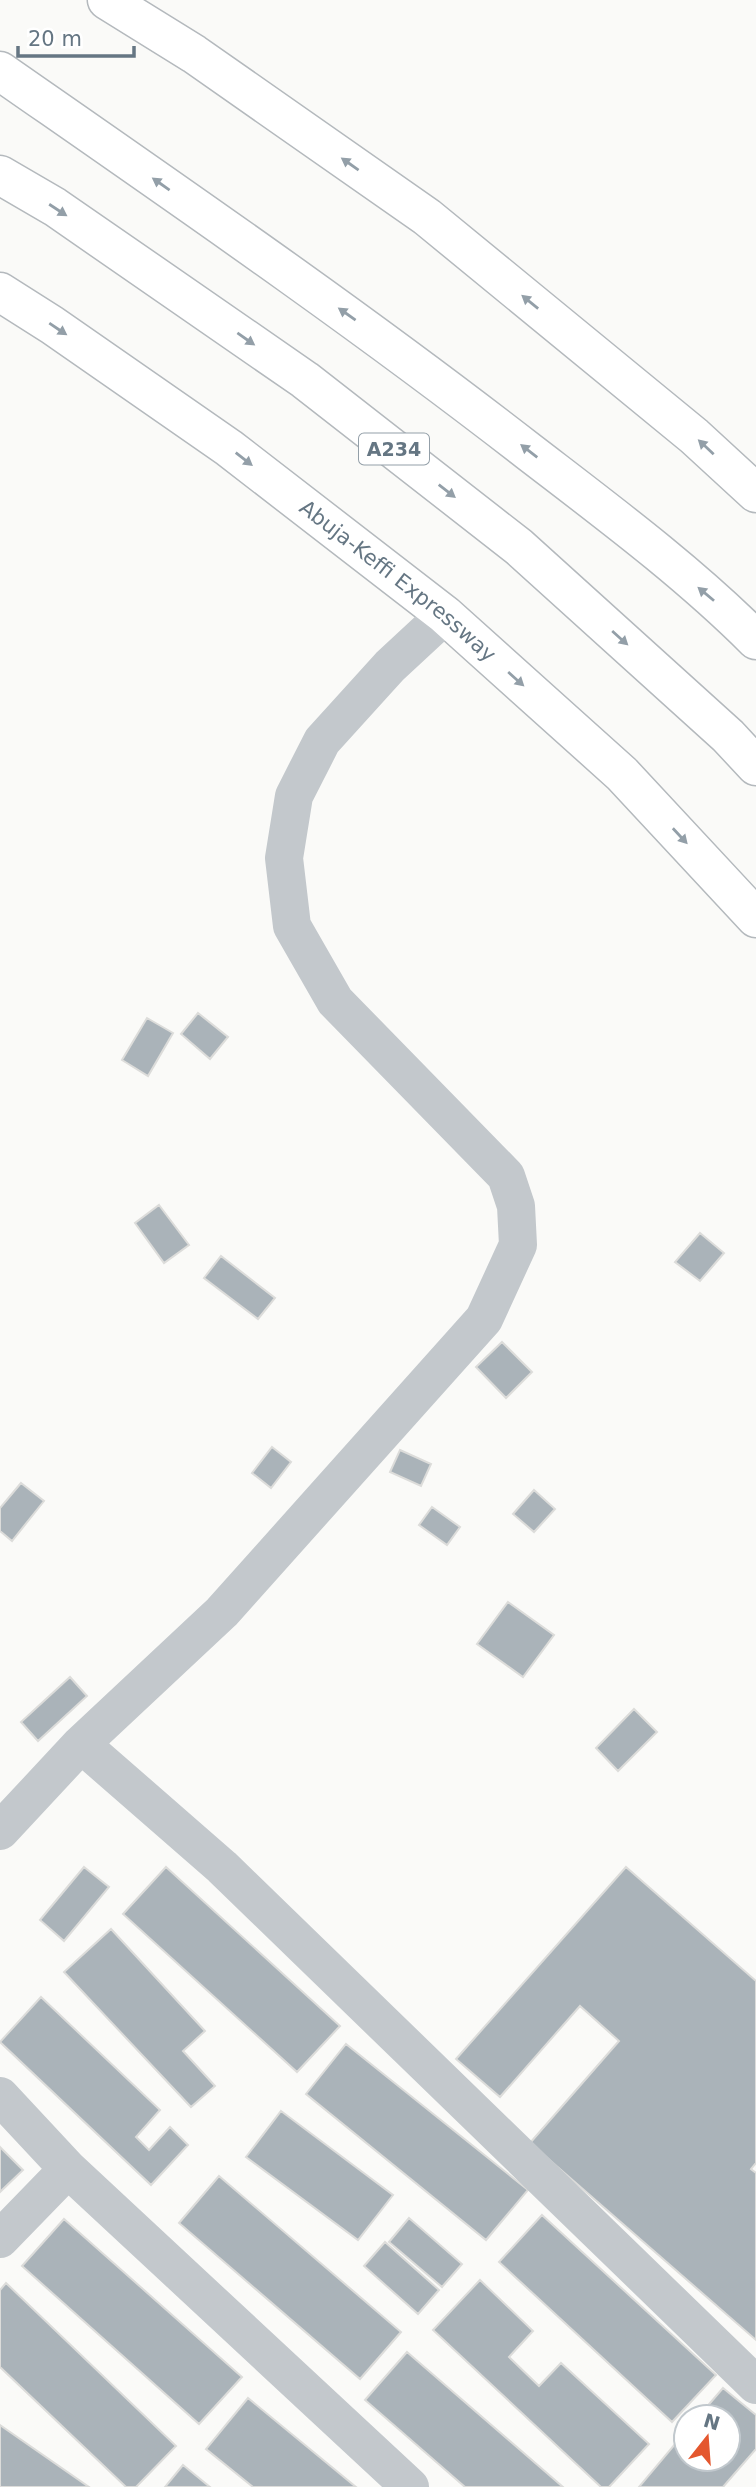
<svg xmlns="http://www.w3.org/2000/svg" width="756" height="2487" font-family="'DejaVu Sans',sans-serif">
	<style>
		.building { fill: #aab3b9; stroke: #dcdcda; stroke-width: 2 }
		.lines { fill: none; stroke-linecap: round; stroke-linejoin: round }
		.trunk-casing { stroke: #b4b9bd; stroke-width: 41 }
		.motorway-casing { stroke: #b4b9bd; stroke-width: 41 }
		.minor { stroke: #c3c8cc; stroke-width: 38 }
		.trunk { stroke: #fff; stroke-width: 38 }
		.motorway { stroke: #fff; stroke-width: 38 }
		.oneway { fill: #939fa8 }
		.labels { text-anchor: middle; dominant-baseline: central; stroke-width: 7; stroke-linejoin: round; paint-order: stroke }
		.shield { fill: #fff; stroke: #939fa8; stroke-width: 2 }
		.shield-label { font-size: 19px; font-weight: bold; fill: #657683 }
		.street-label { font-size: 21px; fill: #657683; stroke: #fff }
	</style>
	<rect width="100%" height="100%" fill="#fafaf8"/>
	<!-- building -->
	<path class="building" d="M198,1013L228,1037L210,1059L181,1034Z
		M147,1018L173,1033L148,1076L122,1060Z
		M159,1205L189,1245L164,1263L135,1223Z
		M700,1233L724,1253L700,1281L675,1262Z
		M221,1256L275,1298L258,1319L204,1278Z
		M502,1342L532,1372L506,1398L476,1367Z
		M272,1447L291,1462L271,1488L252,1473Z
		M400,1450L431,1464L421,1486L390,1472Z
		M21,1483L44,1501L12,1541L0,1531V1508Z
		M534,1490L555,1509L534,1532L513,1514Z
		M432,1507L460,1527L447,1545L419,1525Z
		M508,1602L554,1635L523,1677L477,1644Z
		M70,1677L87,1696L38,1741L21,1722Z
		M634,1709L657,1732L618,1771L596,1748Z
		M84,1867L109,1887L64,1941L40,1920Z
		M166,1867L340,2026L297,2072L123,1914Z
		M626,1867L756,1981V2163L751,2169L756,2173V2340L530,2143L619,2041L580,2006L500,2097L456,2059Z
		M111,1929L205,2031L183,2051L215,2086L191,2107L64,1972Z
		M41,1997L160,2110L136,2137L149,2150L170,2127L188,2145L151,2185L0,2042Z
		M346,2044L528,2190L486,2240L306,2094Z
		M281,2111L393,2195L358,2240L246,2157Z
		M0,2147L23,2170L0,2192Z
		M219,2176L401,2332L360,2379L179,2223Z
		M542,2215L716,2375L672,2422L499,2262Z
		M409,2218L462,2264L442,2287L389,2242Z
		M64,2219L242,2377L199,2424L22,2266Z
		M385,2242L439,2290L418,2314L364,2266Z
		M480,2280L533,2331L509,2357L539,2386L561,2363L649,2444L609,2487H601L433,2330Z
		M6,2283L176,2446L136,2487H126L0,2367V2290Z
		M407,2352L563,2487H465L365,2400Z
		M723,2388L756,2415V2449L723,2487H639L686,2431V2459H728V2417H698Z
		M248,2398L356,2487H253L206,2449Z
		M0,2425L89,2487H0Z
		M183,2465L210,2487H165Z"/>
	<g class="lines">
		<defs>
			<g id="trunk">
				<path d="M107,0L194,54L427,217L694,436L756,493"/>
				<path id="s1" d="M0,292L52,325L229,448L445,615L622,774L756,918"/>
			</g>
			<path id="motorway" d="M0,71C178,195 357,318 528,451C606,511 687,571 756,640
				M0,175L55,207L305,380L519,547L728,736L756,766"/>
		</defs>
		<!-- trunk casing -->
		<use href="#trunk" class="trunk-casing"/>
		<!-- motorway casing -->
		<use href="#motorway" class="motorway-casing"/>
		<!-- minor -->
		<path class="minor" d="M81,1744L222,1867L756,2385
			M0,1831L81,1744L222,1612L484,1319L518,1245L516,1206L506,1176L335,1001L292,926L284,858L294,796L322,741L390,666L445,615
			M0,2096L68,2169L410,2487
			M0,2239L68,2169"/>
		<!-- trunk -->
		<use href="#trunk" class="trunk"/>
		<!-- motorway -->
		<use href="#motorway" class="motorway"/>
	</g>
	<!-- one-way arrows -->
	<defs><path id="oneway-solid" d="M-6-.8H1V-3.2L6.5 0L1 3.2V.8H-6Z" transform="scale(1.75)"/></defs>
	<g class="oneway">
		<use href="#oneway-solid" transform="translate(350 164) rotate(-145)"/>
		<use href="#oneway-solid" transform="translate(161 184) rotate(-145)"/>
		<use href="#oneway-solid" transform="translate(58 210) rotate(33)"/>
		<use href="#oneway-solid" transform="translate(530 302) rotate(-141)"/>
		<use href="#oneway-solid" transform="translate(347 314) rotate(-145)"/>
		<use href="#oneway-solid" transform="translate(58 329) rotate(34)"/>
		<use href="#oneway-solid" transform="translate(246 339) rotate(35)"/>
		<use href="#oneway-solid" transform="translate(706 447) rotate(-137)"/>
		<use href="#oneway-solid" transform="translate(529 451) rotate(-142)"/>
		<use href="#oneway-solid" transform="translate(244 459) rotate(38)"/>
		<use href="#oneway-solid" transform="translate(447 491) rotate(38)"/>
		<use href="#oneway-solid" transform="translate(706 594) rotate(-140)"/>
		<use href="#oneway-solid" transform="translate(620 638) rotate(42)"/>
		<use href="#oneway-solid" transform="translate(516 679) rotate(42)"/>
		<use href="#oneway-solid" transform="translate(680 836) rotate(47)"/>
	</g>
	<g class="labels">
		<!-- shield labels -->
		<rect class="shield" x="359" y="433.5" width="70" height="31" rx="5"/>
		<g class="shield-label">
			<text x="394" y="449">A234</text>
		</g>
		<!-- street labels -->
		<g class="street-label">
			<text stroke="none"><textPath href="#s1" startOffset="492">Abuja-Keffi Expressway</textPath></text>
		</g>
	</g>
	<!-- north arrow -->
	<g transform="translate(707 2438) rotate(17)"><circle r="33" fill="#ffffff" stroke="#c1c8cd" stroke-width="2"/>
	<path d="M0-5L12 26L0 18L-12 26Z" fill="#e4572e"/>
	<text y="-10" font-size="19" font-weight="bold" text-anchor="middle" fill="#657683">N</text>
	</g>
	<!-- scale -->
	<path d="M18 46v10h116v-10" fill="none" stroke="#657683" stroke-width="3.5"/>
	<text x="28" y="46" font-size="21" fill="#657683" stroke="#ffffff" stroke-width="5" paint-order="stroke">20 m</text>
</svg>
